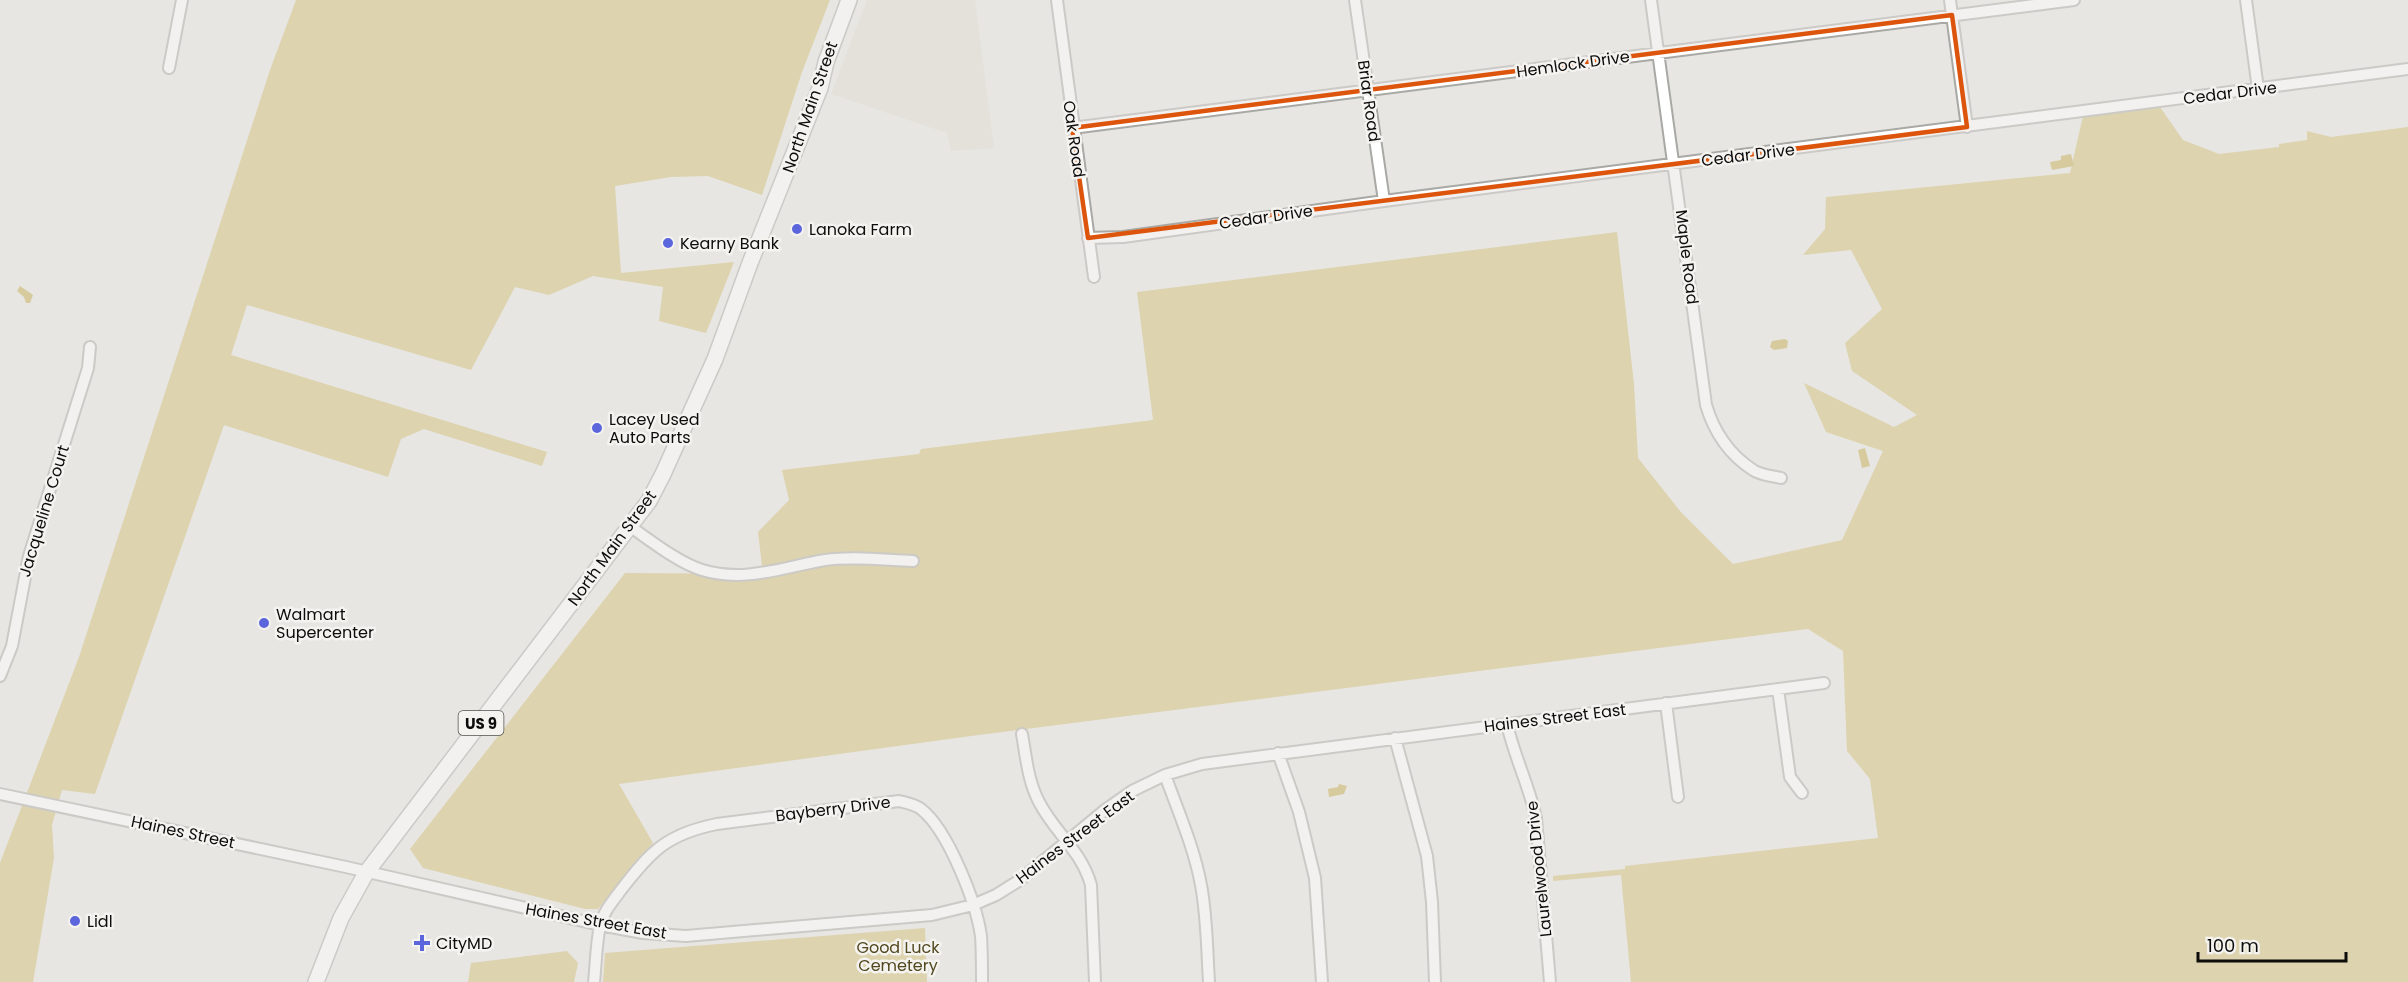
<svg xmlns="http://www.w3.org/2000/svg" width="2408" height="982" font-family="Poppins,sans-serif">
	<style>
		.built { fill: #dfdcd1 }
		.green { fill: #d0bc70 }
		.water { fill: #c3ab4b }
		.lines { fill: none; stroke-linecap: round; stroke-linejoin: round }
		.minor-casing { stroke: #a8a8a4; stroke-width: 14 }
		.highway-casing { stroke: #a8a8a4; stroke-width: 18 }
		.minor { stroke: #fff; stroke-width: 10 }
		.highway { stroke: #fff; stroke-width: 15 }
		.marked { fill: none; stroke: #dd550c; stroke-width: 4.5; stroke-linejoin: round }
		.poi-dot { fill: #5b65dc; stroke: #f4f3ef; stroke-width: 2 }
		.labels { text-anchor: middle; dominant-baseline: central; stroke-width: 5; stroke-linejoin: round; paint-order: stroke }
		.shield { fill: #f4f3ef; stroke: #52514f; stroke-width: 1.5 }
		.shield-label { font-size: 15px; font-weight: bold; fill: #0d0c0b }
		.street-label { font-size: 16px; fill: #0d0c0b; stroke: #f4f3ef }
		.poi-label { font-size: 16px; fill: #0d0c0b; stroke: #f4f3ef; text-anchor: start }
		.park-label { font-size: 16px; fill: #524820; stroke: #f4f3ef }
	</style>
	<rect width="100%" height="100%" fill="#e7e6e2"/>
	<!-- built -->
	<path class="built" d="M867,0H975L994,148L951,151L947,133L831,94Z"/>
	<!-- green -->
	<path class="green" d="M296,0H830L802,72L762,195L708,176L671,177L615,186L621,273L734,262L706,333L659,321L663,287L593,276L549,295L515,287L471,370L247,305L231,355L547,452L542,466L424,429L401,439L388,477L224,425L95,794L62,790L52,825L54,858L33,982H0V863L79,657L270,70Z
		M2160,107L2183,140L2219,154L2279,147V144L2307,140V131L2331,137L2408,127V982H1631L1621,875L1553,881V876L1625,869V866L1878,838L1870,779L1847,751L1843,651L1808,629L971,736L619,784L653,843L598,909H585L423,868L410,849L625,573L763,574L758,532L789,500L782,470L919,454L921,449L1153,420L1137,292L1617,232L1634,384L1638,458L1680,511L1733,564L1842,540L1883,451L1826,432L1804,383L1894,427L1917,415L1852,371L1845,343L1882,309L1851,250L1803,255L1825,229L1826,197L2070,173L2083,116Z
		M925,928L927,982H603L605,953Z
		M567,951L578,963L574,982H468L471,963Z"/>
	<!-- water -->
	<path class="water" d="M2071,154L2074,166L2052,170L2050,162L2061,160V156Z
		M20,286L33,295L30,303H26L24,297L17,291Z
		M1785,339L1788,341L1787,348L1774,350L1770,347L1772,341Z
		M1865,448L1870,466L1862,468L1858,450Z
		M1339,784L1347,786L1344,794L1329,797L1328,789L1338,787Z"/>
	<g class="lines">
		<defs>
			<path id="minor" d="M1057,0L1094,277
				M1355,0L1384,201
				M1651,0L1706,405C1714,432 1730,455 1753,470C1760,475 1772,476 1781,478
				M1950,0L1967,127
				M2246,0L2258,89
				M169,68L182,0
				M1072,128L2074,0
				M1088,238L1123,237L1384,201L2408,69
				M631,527C651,541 679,563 702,570C745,583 783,567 825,560C854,556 884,560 913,561
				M0,676L12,646L29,556L88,368L90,347
				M1778,689L1790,777L1802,793
				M1666,703L1678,797
				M1507,724C1514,756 1529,785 1536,818L1550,982
				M1022,734C1026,757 1028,781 1039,802C1055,833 1081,850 1091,885L1095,982
				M1395,738L1427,856L1432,902L1435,982
				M1278,753L1299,812L1315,878L1322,982
				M1165,775C1178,811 1194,847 1201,885C1207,917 1207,950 1209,982
				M0,794L346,867L600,925L643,933L686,936L932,915L973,905L996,895L1020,880L1105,810L1132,791L1165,775L1202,764L1824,683
				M594,982C596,964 596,944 600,926C603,912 613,901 621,890C651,851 667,834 717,824L899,801C907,803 914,804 921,809C948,830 976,902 981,936C982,951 982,967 982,982"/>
			<path id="highway" d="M316,982L341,918L366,873L649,501L663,474L715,359L750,263L820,88L826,62L849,0"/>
		</defs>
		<!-- minor casing -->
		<use href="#minor" class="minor-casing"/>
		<!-- highway casing -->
		<use href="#highway" class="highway-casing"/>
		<!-- minor -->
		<use href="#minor" class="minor"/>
		<!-- highway -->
		<use href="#highway" class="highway"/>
	</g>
	<!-- marked area -->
	<path d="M0 0H2408V982H0ZM1952,15L1967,127L1088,238L1072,128Z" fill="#e7e6e2" fill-opacity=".55" fill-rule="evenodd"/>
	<path class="marked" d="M1952,15L1967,127L1088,238L1072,128Z"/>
	<!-- markers -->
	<g class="poi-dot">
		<circle cx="797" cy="229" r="6"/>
		<circle cx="668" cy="243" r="6"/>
		<circle cx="597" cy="428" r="6"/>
		<circle cx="264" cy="623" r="6"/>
		<circle cx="75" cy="921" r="6"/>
		<path d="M419 934h6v6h6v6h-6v6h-6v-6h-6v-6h6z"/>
	</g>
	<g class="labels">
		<!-- shield labels -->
		<rect class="shield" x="458.5" y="711" width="45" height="24" rx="4.5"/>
		<g class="shield-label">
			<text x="481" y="723">US 9</text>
		</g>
		<!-- street labels -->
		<g class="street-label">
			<text transform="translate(1573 64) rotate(-8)">Hemlock Drive</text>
			<text transform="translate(2230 93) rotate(-7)">Cedar Drive</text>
			<text transform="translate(1369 101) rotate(82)">Briar Road</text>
			<text transform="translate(810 107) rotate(-71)">North Main Street</text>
			<text transform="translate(1074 139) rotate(82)">Oak Road</text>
			<text transform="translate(1748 155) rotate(-7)">Cedar Drive</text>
			<text transform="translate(1266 217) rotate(-8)">Cedar Drive</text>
			<text transform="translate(1687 257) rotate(83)">Maple Road</text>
			<text transform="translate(44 511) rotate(-73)">Jacqueline Court</text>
			<text transform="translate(612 548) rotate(-54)">North Main Street</text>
			<text transform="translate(1555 718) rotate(-7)">Haines Street East</text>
			<text transform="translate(833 809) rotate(-7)">Bayberry Drive</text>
			<text transform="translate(183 832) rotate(12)">Haines Street</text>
			<text transform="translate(1075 837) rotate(-37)">Haines Street East</text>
			<text transform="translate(1539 869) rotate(-96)">Laurelwood Drive</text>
			<text transform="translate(596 921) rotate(10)">Haines Street East</text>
		</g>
		<!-- poi labels -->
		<g class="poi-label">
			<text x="809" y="229">Lanoka Farm</text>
			<text x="680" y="243">Kearny Bank</text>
			<text x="609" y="419">Lacey Used<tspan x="609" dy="18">Auto Parts</tspan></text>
			<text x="276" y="614">Walmart<tspan x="276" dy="18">Supercenter</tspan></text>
			<text x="87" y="921">Lidl</text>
			<text x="436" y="943">CityMD</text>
		</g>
		<!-- park labels -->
		<g class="park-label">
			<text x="898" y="947">Good Luck<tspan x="898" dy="18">Cemetery</tspan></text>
		</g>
	</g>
	<!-- scale -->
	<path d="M2198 952v9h148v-9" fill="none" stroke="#0d0c0b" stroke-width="3"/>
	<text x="2207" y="952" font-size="18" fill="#0d0c0b" stroke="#f4f3ef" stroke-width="4.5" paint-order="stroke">100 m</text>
</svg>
